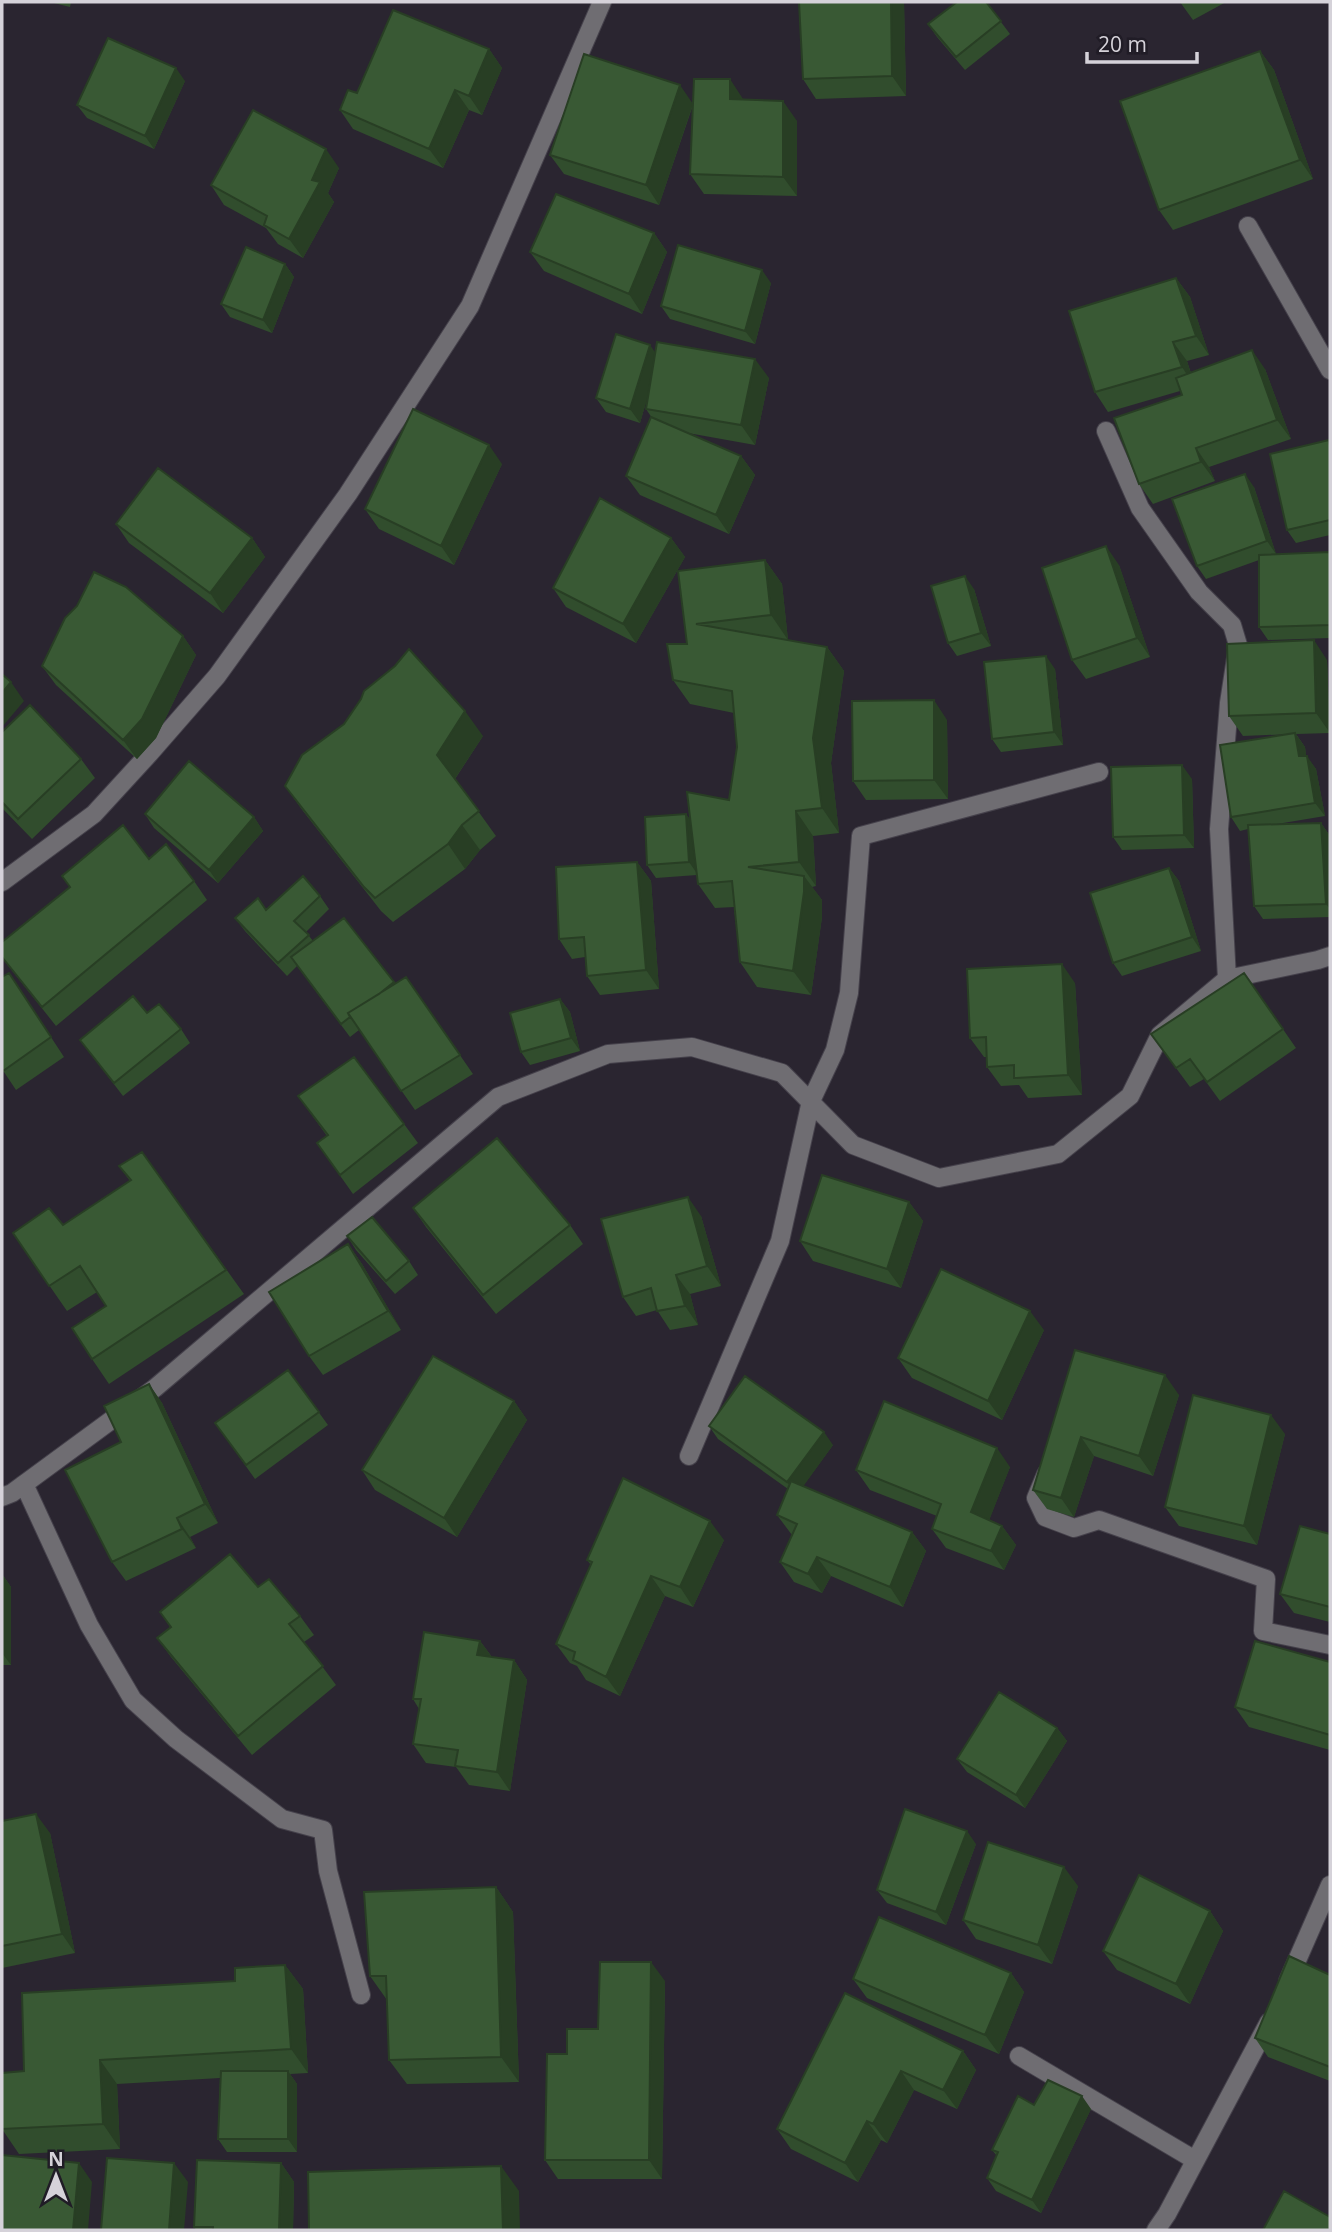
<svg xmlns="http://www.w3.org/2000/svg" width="1332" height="2232" font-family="'Open Sans',sans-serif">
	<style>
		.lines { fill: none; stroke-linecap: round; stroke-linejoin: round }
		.minor-casing { stroke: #45414b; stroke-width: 20 }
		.minor { stroke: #6f6d72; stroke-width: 18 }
		.wall { fill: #314d2d }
		.shaded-wall { fill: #283e24 }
		.building { fill: #395934; stroke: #283e24; stroke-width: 2 }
	</style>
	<rect width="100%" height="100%" fill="#2a2530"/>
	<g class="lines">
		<defs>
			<path id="minor" d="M1248,226L1330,370
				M1106,431L1140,508L1199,592L1232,625L1238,645L1229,703L1219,829L1227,979
				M2,882L94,814L149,754L217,676L348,494L470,306L602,2
				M689,1456L780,1241L811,1101L835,1050L849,993L861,836L1099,772
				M1046,1474L1036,1498L1045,1517L1074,1528L1099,1520L1266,1579L1263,1631L1330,1645
				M24,1484L89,1625L133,1700L176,1739L282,1819L323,1830L328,1871L361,1995
				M2,1497L12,1493L155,1388L498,1097L608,1054L692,1047L782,1073L853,1145L939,1178L1058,1154L1130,1096L1160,1035L1227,979L1318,960L1330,956
				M1288,1981L1330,1885
				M1019,2056L1195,2160
				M1156,2230L1167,2214L1269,2022"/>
		</defs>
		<!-- minor casing -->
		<use href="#minor" class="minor-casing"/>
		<!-- minor -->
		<use href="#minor" class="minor"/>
	</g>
	<!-- wall -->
	<path class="wall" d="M50,2H71L70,7Z
		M798,2H904L906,96L816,99L803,79L799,2Z
		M986,2L1010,34L965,70L937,37L928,24Z
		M1180,2H1226L1193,20Z
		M489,49L502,68L482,115L469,110L443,168L353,129L340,110L357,93Z
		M1260,51L1274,70L1313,179L1173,230L1159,210Z
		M185,81L154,149L87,118L77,105Z
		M743,99V100L797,121V196L704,194L690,174L693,105L659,205L564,174L550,155L693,104Z
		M339,168L328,193L334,202L303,258L278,244L266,228L224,205L211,185Z
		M654,233L667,252L642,314L544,271L530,252Z
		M285,264L294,277L272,333L230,317L221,304Z
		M1176,278L1190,297L1209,355L1187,361L1191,373L1265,369L1291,439L1209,467L1215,481L1153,504L1139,484L1182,395L1180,391L1108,412L1095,392Z
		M771,283L755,344L670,319L661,306Z
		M655,353L769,378L755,445L688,433L741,456L755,475L729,534L640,495L626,476L652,418L646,409L648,395L640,423L606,412L596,398Z
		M1330,442V535L1296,543L1287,530Z
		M502,464L454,565L379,529L365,509Z
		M1254,487L1276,554L1330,552V638L1268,640L1259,627V560L1206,579L1197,566Z
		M116,524L252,538L265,557L223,613L129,543Z
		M671,538L685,557L636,643L566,607L553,588Z
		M765,560L782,584L788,640L827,647L844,671L831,763L839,833L813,836L816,886L812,887L822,900V917L811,995L757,987L740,962L734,907L715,908L698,884L697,875L656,878L647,865L686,814L690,820L729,800L737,747L734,713L690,704L673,680L687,644L678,571Z
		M1119,565L1150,657L1086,679L1072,660Z
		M974,589L991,646L957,656L948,643Z
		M183,636L196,655L156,738L137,759L56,685L42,666Z
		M1327,660L1330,733L1296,734L1305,747L1306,756L1316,769L1325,816L1277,824L1321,823L1330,836V917L1263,919L1254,906L1248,829L1240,831L1231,817L1293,734L1243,736L1229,716Z
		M1055,669L1063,745L1001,752L992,739Z
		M947,720L948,799L866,800L853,781Z
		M2,732L81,759L95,778L32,839L2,808Z
		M483,736L455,779L496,836L480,850L465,869L393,922L381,911L303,811L285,786Z
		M1192,779L1194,848L1122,850L1113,837Z
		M145,814L254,817L263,831L218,883L154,828Z
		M149,859L194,881L207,900L56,1026L2,958V942L70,887L62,876Z
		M637,862L651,881L659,989L600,995L587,976L585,957L572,959L559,939Z
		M1169,868L1179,881L1201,951L1122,976L1113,963Z
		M320,896L329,909L306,932L313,941L344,918L396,984L406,977L473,1074L415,1110L359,1030L350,1037L297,966L287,976L245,931L235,918Z
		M9,973L64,1057L16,1090L2,1069Z
		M1244,973L1296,1048L1220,1101L1204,1079L1190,1087L1151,1034Z
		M1075,983L1082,1095L1028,1098L1019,1085L1001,1086L987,1067V1057H984L970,1038Z
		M560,999L570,1012L580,1051L530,1065L521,1052Z
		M147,1013L181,1029L190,1043L123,1096L80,1040Z
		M298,1096L404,1124L418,1143L353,1194L317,1143L327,1136Z
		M142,1152L244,1294L109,1384L92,1359L106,1306L97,1292L67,1311L13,1233L63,1225L130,1181L119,1166Z
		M909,1202L923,1221L901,1288L813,1261L800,1241Z
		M413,1208L570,1225L583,1244L496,1314L426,1227Z
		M701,1216L721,1286L690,1294L698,1325L670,1330L657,1310L636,1316L623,1297Z
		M347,1236L409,1261L418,1275L395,1294L356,1250Z
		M348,1244L362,1264L401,1330L323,1375L309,1356Z
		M1044,1330L1002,1420L912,1378L898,1358Z
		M1075,1350L1179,1395L1153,1476L1094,1456L1074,1517L1047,1509L1033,1490Z
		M288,1370L328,1425L255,1479L215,1423Z
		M149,1384L162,1403L218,1523L190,1537L196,1548L126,1581L112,1562L121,1442Z
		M514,1401L527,1420L457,1537L375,1490L362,1470Z
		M709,1426L833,1445L803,1486L912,1532L926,1551L903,1607L831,1576L822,1593L794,1582L780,1562L792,1535L777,1515L788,1489L718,1439Z
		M1285,1434L1257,1545L1179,1526L1165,1507Z
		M1010,1467L989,1520L1002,1526L1016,1545L1004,1570L946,1548L932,1529L937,1516L870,1490L856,1470Z
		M1330,1534V1622L1294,1613L1280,1594Z
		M724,1540L693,1607L665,1596L620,1696L586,1680L577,1666L570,1663L556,1644L591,1565L587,1560Z
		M2,1574L11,1587V1665H2Z
		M258,1587L300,1616L314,1635L304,1642L336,1685L252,1755L171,1657L157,1638L170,1627L160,1612Z
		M480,1641L492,1657L514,1660L527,1680L510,1791L469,1785L456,1767L426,1763L413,1744L419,1709L413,1699Z
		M1330,1662V1750L1249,1727L1235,1707Z
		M1057,1728L1067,1741L1025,1808L967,1772L957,1759Z
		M2,1821L50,1833L75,1953L2,1968Z
		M976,1844L946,1925L887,1903L877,1890Z
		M1078,1886L1052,1964L976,1939L963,1920Z
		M496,1887L513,1912L519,2082L407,2084L389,2060L387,2000L370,1976Z
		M1210,1911L1223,1931L1190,2004L1117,1970L1103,1951Z
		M285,1965L303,1989L308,2073L290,2074L297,2084V2152H227L218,2139L220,2078L117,2084L120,2149L19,2154L2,2129L24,2071Z
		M1011,1973L1024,1992L999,2054L867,1998L853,1979Z
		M1330,1975V2081L1268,2057L1255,2038Z
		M665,1981L662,2179H558L545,2160L567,2054L598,2029Z
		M845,1993L963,2051L976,2070L957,2109L914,2090L887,2143L881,2140L858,2182L791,2149L777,2129Z
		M1034,2105L1091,2109L1041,2213L996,2191L987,2178L997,2156L992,2150Z
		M281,2163L294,2182L293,2230H196L194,2227Z"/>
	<!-- shaded-wall -->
	<path class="shaded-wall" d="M891,2H904L906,96L892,76Z
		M489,49L502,68L482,115L469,96Z
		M1260,51L1274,70L1313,179L1300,160Z
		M176,68L185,81L154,149L145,136Z
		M730,79L743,99V118L730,99Z
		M680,85L693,104L659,205L646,185Z
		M455,90L469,110L443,168L429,149Z
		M783,101L797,121V196L783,177Z
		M326,149L339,168L328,193L334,202L303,258L289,239L312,180Z
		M654,233L667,252L642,314L629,294Z
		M285,264L294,277L272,333L263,320Z
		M762,270L771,283L755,344L745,331Z
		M1176,278L1190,297L1209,355L1196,336Z
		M1173,342L1187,361L1195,387L1182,367Z
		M650,345L659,358L640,423L630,409Z
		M1252,350L1265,369L1291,439L1277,420Z
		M755,359L769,378L755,445L741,425Z
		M489,445L502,464L454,565L441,546Z
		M1196,448L1209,467L1215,481L1201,462Z
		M741,456L755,475L729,534L716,515Z
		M1245,474L1254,487L1276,554L1267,541Z
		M252,538L265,557L223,613L210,593Z
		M671,538L685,557L636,643L623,624Z
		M1106,546L1119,565L1150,657L1137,638Z
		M765,560L782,584L788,640L771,615Z
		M965,576L974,589L991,646L981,633Z
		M183,636L196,655L156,738L137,759L123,740Z
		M1314,640L1327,660L1330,733L1316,713Z
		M827,647L844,671L831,763L839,833L822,808L813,738Z
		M1046,656L1055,669L1063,745L1054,732Z
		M11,682L24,701L2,727V693Z
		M934,700L947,720L948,799L934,780Z
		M465,711L483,736L454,780L437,755Z
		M1295,733L1305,747L1308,769L1299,756Z
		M1307,756L1316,769L1325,816L1315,803Z
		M1182,765L1192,779L1194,848L1184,835Z
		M796,811L813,836L816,886L799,862Z
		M686,814L696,828L698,875L689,862Z
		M254,817L263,831L218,883L209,870Z
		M1321,823L1330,836V909L1326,904Z
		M462,825L480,850L465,869L448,844Z
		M637,862L651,881L659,989L646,970Z
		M1169,868L1179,881L1201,951L1192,937Z
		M804,876L822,900V917L811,995L793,971Z
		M1062,964L1075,983L1082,1095L1068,1075Z
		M560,999L570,1012L580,1051L571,1038Z
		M688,1197L701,1216L721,1286L707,1266Z
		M909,1202L923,1221L901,1288L887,1269Z
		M348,1244L362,1264L401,1330L388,1311Z
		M676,1275L690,1294L698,1325L685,1306Z
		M1030,1311L1044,1330L1002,1420L988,1401Z
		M1165,1375L1179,1395L1153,1476L1139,1456Z
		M149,1384L162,1403L218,1523L205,1504Z
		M514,1401L527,1420L457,1537L444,1518Z
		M1271,1415L1285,1434L1257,1545L1244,1526Z
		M824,1432L833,1445L797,1495L787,1482Z
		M1081,1437L1094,1456L1074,1517L1061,1498Z
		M997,1448L1010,1467L985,1531L971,1512Z
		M177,1518L190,1537L196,1548L182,1529Z
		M710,1521L724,1540L693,1607L680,1587Z
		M1002,1526L1016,1545L1004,1570L991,1551Z
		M912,1532L926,1551L903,1607L890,1587Z
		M817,1557L831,1576L822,1593L808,1574Z
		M2,1574L11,1587V1665L2,1653Z
		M651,1576L665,1596L620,1696L606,1677Z
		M480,1641L494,1660L477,1655Z
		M514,1660L527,1680L510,1791L497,1772Z
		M1057,1728L1067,1741L1025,1808L1016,1795Z
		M36,1814L50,1833L75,1953L62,1934Z
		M967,1831L976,1844L946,1925L936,1912Z
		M1064,1867L1078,1886L1052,1964L1038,1945Z
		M496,1887L513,1912L519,2082L501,2057Z
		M1210,1911L1223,1931L1190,2004L1176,1984Z
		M651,1962L665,1981L662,2179L649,2160Z
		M285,1965L303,1989L308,2073L291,2049Z
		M1011,1973L1024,1992L999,2054L985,2035Z
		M963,2051L976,2070L957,2109L943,2090Z
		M100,2060L117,2084L120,2149L103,2124Z
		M288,2071L297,2084V2152L288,2139Z
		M901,2071L914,2090L887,2143L873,2124Z
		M1082,2096L1091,2109L1041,2213L1032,2200Z
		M867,2121L881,2140L858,2182L845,2163Z
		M79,2163L92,2182L88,2230H73Z
		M174,2163L188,2182L184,2230H169Z
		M281,2163L294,2182L293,2230H279Z
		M501,2166L519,2191L520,2230H503Z"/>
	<!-- building -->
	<path class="building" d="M799,2H891L892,76L803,79Z
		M957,2H986L1001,21L956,57L928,24Z
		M393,10L489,49L469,96L455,90L429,149L340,110L348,90L357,93Z
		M108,38L176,68L145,136L77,105Z
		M1260,51L1300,160L1159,210L1120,101Z
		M584,54L680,85L646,185L550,155Z
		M694,79H730V99L783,101V177L690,174Z
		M253,110L326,149L312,180L320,182L289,239L264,225L267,216L211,185Z
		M556,194L654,233L629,294L530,252Z
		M678,245L762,270L745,331L661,306Z
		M246,247L285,264L263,320L221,304Z
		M1176,278L1196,336L1173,342L1182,367L1095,392L1069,311Z
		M616,334L650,345L630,409L596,398Z
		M657,342L755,359L741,425L646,409Z
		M1252,350L1277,420L1196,448L1201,462L1139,484L1114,418L1182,395L1176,378Z
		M413,409L489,445L441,546L365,509Z
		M651,417L741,456L716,515L626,476Z
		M1329,440L1330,445V520L1287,530L1270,454Z
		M158,468L252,538L210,593L116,524Z
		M1245,474L1267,541L1197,566L1172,499Z
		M600,498L671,538L623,624L553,588Z
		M1106,546L1137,638L1072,660L1042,568Z
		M1330,552V625L1259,627V555Z
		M765,560L771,615L696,624L827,647L813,738L822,808L796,811L799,862L748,867L804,876V892L793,971L740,962L732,881L698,884L687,792L729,800L737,747L732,691L673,680L667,644H687L678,571Z
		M94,572L126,587L183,636L142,719L123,740L42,666L65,618L77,606Z
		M965,576L981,633L948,643L931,586Z
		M1314,640L1316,713L1229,716L1227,644Z
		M409,649L465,711L437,755L479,811L462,825L448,844L375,898L364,887L285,786L302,755L344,724L361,699L364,691L395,666Z
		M1046,656L1054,732L992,739L984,662Z
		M2,674L11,682L2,693Z
		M934,700V780L853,781L852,701Z
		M30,705L81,759L18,819L2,802V732Z
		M1295,733L1299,756H1307L1315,803L1231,817L1220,745Z
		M189,761L254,817L209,870L145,814Z
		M1182,765L1184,835L1113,837L1111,767Z
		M686,814L689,862L647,865L645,817Z
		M1321,823L1326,904L1254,906L1248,825Z
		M123,825L149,859L166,844L194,881L42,1007L2,957V942L70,887L62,876Z
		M637,862L646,970L587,976L584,937L559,939L556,867Z
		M1169,868L1192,937L1113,963L1090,893Z
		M303,876L320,896L294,921L309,935L278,963L235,918L258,898L266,910Z
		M344,918L394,982L379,994L348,1013L350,1017L341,1024L291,957Z
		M1062,964L1068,1075L1014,1078V1065L987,1067L986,1037L970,1038L967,969Z
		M9,973L51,1037L3,1071L2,1069V977Z
		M1244,973L1283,1029L1207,1082L1190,1059L1176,1068L1151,1034Z
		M406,977L460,1055L401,1091L348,1013Z
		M133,996L147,1013L159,1004L181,1029L114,1083L80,1040Z
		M560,999L571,1038L521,1052L510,1013Z
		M354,1057L404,1124L340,1175L317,1143L328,1135L298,1096Z
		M497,1138L570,1225L483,1295L413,1208Z
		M142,1152L226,1270L92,1359L72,1328L106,1306L80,1266L49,1286L13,1233L49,1208L63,1225L131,1180L119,1166Z
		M822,1175L909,1202L887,1269L800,1241Z
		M688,1197L707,1266L676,1275L685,1306L657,1311L651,1288L623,1297L601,1219Z
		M372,1217L409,1261L386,1281L347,1236Z
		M348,1244L388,1311L309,1356L269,1292Z
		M941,1269L1030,1311L988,1401L898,1358Z
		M1075,1350L1165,1375L1139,1456L1081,1437L1061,1498L1033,1490Z
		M433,1356L514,1401L444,1518L362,1470Z
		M288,1370L319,1412L246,1465L215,1423Z
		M745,1376L824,1432L787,1482L709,1426Z
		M149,1384L205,1504L177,1518L182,1529L112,1562L65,1470L121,1442L104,1406Z
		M1193,1395L1271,1415L1244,1526L1165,1507Z
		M884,1401L997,1448L971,1512L1002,1526L991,1551L932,1529L941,1504L856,1470Z
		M623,1478L710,1521L680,1587L651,1576L606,1677L573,1660L575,1652L556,1644L592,1562L587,1560Z
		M791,1481L912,1532L890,1587L817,1557L808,1574L780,1562L797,1524L777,1515Z
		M1300,1526L1330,1534V1607L1280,1594Z
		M230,1554L258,1587L269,1579L300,1616L289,1624L323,1666L238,1736L157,1638L171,1627L160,1612Z
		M424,1632L480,1641L477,1655L514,1660L497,1772L455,1766L458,1750L413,1744L421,1699H413Z
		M1255,1641L1330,1662V1735L1235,1707Z
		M999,1692L1057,1728L1016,1795L957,1759Z
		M905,1809L967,1831L936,1912L877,1890Z
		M36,1814L62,1934L2,1946V1821Z
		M988,1842L1064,1867L1038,1945L963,1920Z
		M1139,1875L1210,1911L1176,1984L1103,1951Z
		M496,1887L501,2057L389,2060L386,1976H370L364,1892Z
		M879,1917L1011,1973L985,2035L853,1979Z
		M1289,1956L1330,1975V2067L1255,2038Z
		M600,1962H651L649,2160H545L547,2054H567V2029H598Z
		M285,1965L291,2049L100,2060L103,2124L2,2129V2073L24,2071L22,1993L235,1981V1968Z
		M845,1993L963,2051L943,2090L901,2071L873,2124L867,2121L845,2163L777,2129Z
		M221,2071H288V2139H218Z
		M1048,2080L1082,2096L1032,2200L987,2178L998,2152L992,2150L1018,2096L1034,2105Z
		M2,2155L79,2163L73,2230H2Z
		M107,2158L174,2163L169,2230H101Z
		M197,2160L281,2163L279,2230H213V2227H194Z
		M501,2166L503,2230H309L308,2172Z
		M1284,2191L1330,2217V2227L1329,2230H1263Z"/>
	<!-- border -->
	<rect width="1332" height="2232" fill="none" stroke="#d5d2d9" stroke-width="7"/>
	<!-- north arrow -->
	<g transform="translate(56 2176)" stroke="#201c26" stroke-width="5" paint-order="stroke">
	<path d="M0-5L12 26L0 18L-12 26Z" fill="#d5d2d9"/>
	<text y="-10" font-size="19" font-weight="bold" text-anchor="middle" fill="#d5d2d9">N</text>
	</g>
	<!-- scale -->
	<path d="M1087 52v10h110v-10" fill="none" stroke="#d5d2d9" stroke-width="3.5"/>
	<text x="1098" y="52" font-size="21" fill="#d5d2d9" stroke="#201c26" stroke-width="5" paint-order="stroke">20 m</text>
</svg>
